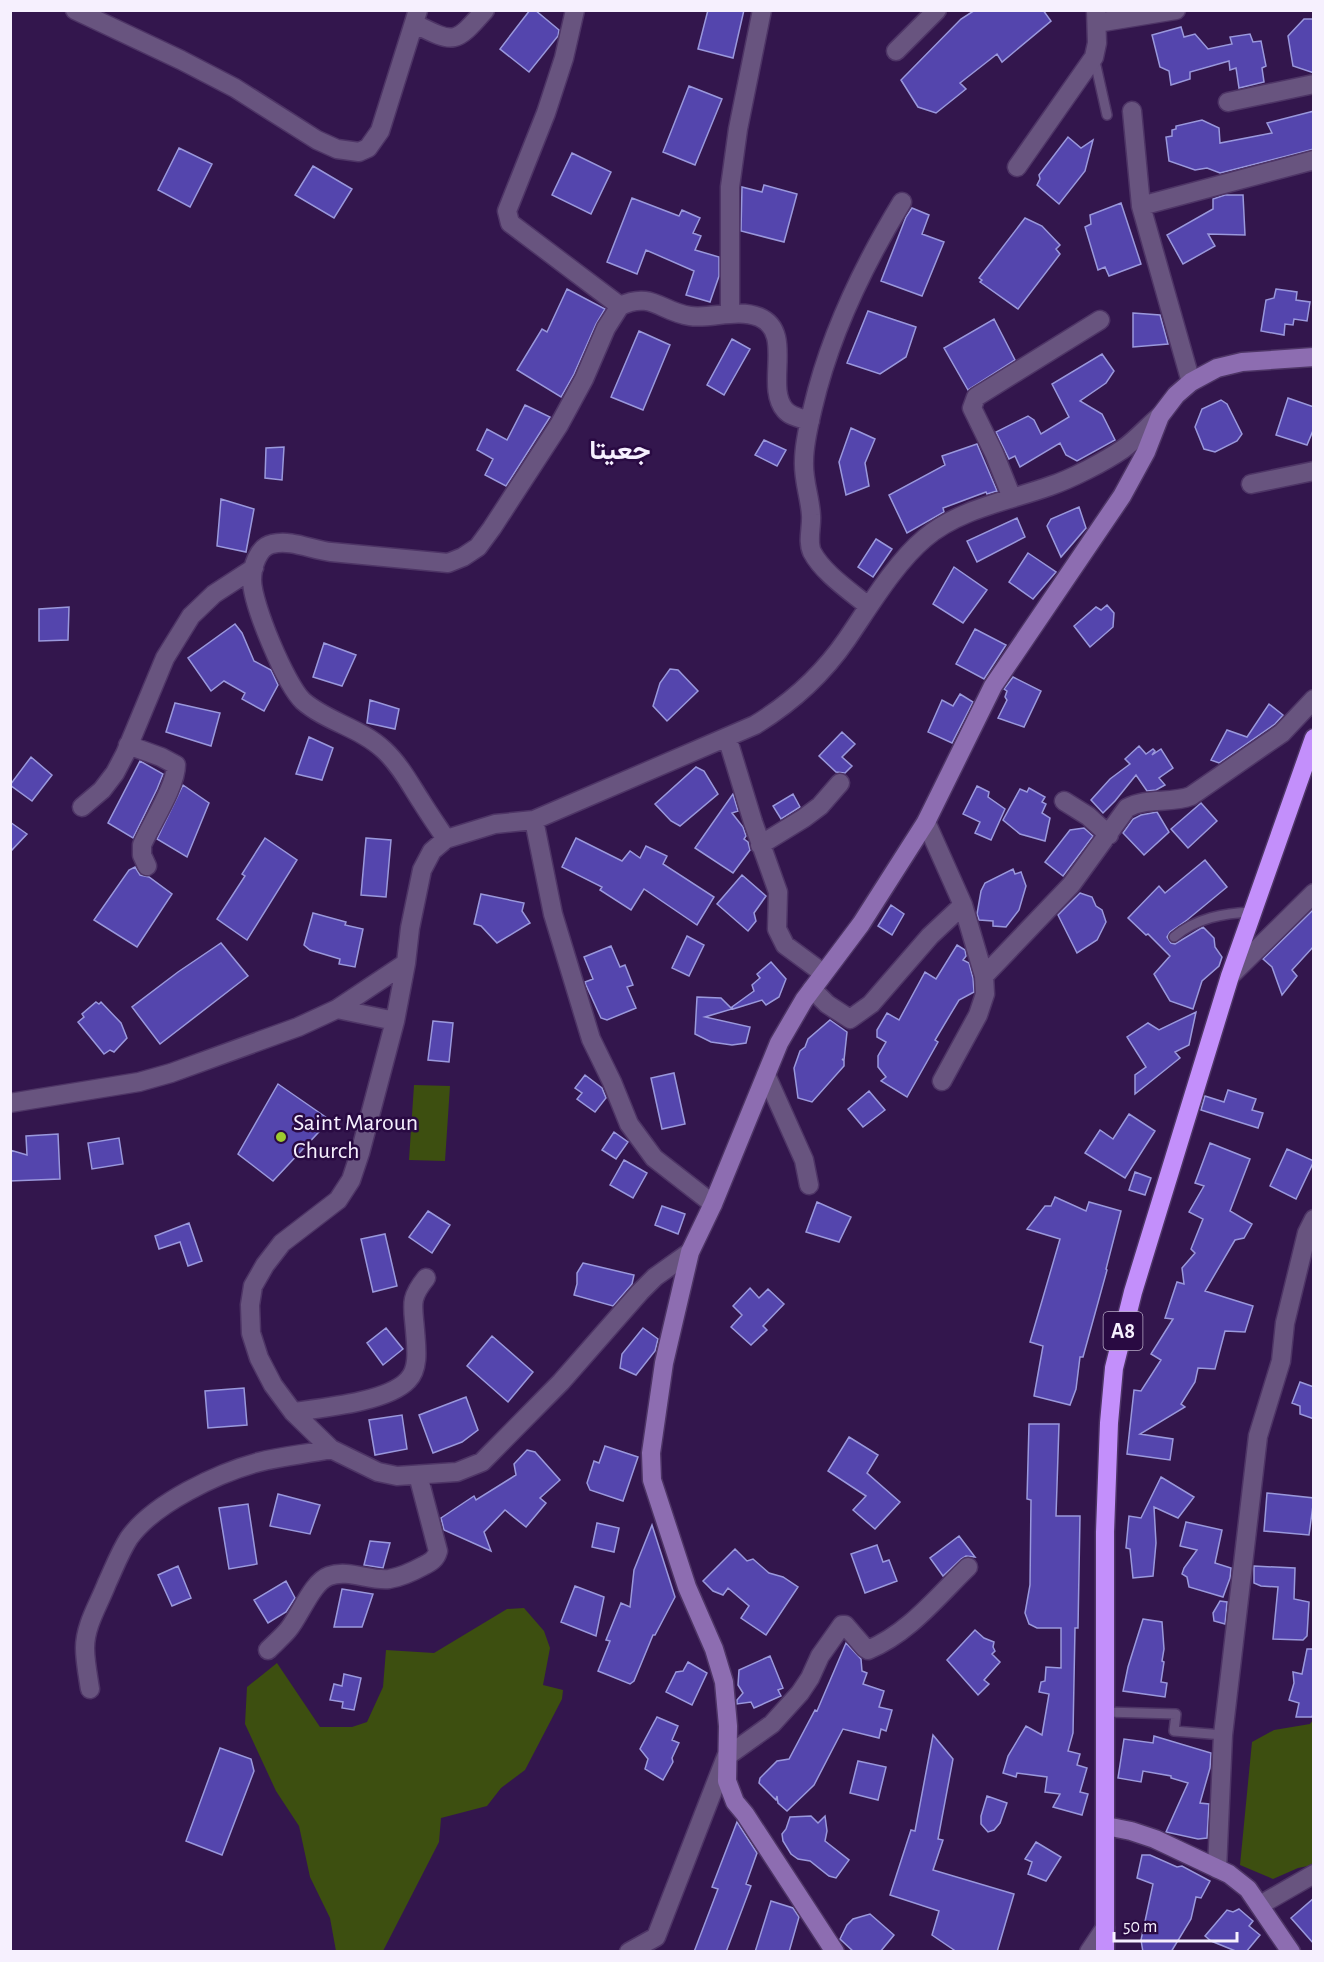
<svg xmlns="http://www.w3.org/2000/svg" width="1324" height="1962" font-family="'Alegreya Sans',Vazirmatn,sans-serif">
	<style>
		.green { fill: #3d4f10 }
		.building { fill: #5445ad; stroke: #9a98dc; stroke-width: 1.5 }
		.lines { fill: none; stroke-linecap: round; stroke-linejoin: round }
		.lane-casing { stroke: #4e3566; stroke-width: 12 }
		.street-casing { stroke: #4e3566; stroke-width: 21 }
		.secondary-casing { stroke: #4e3566; stroke-width: 21 }
		.highway-casing { stroke: #4e3566; stroke-width: 21 }
		.lane { stroke: #68547f; stroke-width: 9 }
		.street { stroke: #68547f; stroke-width: 18 }
		.secondary { stroke: #8d6db1; stroke-width: 18 }
		.highway { stroke: #c38ffb; stroke-width: 18 }
		.poi-dot { fill: #9dca2f; stroke: #290a42; stroke-width: 2 }
		.labels { text-anchor: middle; dominant-baseline: central; stroke-width: 5; stroke-linejoin: round; paint-order: stroke }
		.shield { fill: #290a42; stroke: #b8abc6; stroke-width: 1.5 }
		.shield-label { font-size: 22px; font-weight: bold; fill: #f6f0fe }
		.poi-label { font-size: 24px; fill: #f6f0fe; stroke: #290a42; text-anchor: start }
		.quarter-label { font-size: 27px; font-weight: bold; fill: #f6f0fe; stroke: #290a42 }
	</style>
	<rect width="100%" height="100%" fill="#33164d"/>
	<!-- green -->
	<path class="green" d="M414,1085L450,1086L445,1161L409,1160Z
		M524,1608L544,1631L550,1648L543,1685L563,1690L562,1699L525,1770L501,1788L487,1806L441,1818L439,1842L383,1951H336L330,1918L310,1877L299,1826L276,1791L245,1724L247,1687L277,1663L320,1727H352L367,1722L383,1687L386,1650L434,1653L507,1609Z
		M1313,1720V1865L1298,1868L1273,1879L1240,1865L1252,1742L1274,1730L1310,1724Z"/>
	<!-- building -->
	<path class="building" d="M530,10H535L559,30L558,36L529,72L500,49Z
		M708,10H744L733,58L698,49Z
		M975,10H1043L1051,21L1002,62L997,54L960,83L966,89L936,113L918,107L901,80L961,19Z
		M1304,19H1314V73L1293,66L1288,36Z
		M1181,27L1184,37L1195,34L1208,49L1232,44L1230,37L1250,34L1253,42L1261,41L1266,66L1262,68L1264,82L1239,88L1236,68L1230,70L1229,61L1190,72V79L1171,85L1169,71L1160,67L1152,35Z
		M689,86L722,99L695,165L663,152Z
		M1314,111V149L1220,173L1207,168L1195,170L1169,161L1166,137L1172,136V130L1176,129V126L1202,120L1219,128L1220,143L1272,133L1267,123Z
		M1068,137L1081,148L1093,140L1085,171L1059,204L1037,185L1040,179L1039,175Z
		M179,148L212,164L190,207L158,190Z
		M572,153L611,172L591,214L552,195Z
		M313,166L352,189L334,218L295,195Z
		M764,185L797,194L784,242L741,231L742,187L762,192Z
		M1225,195H1243L1245,235L1208,234L1215,246L1183,264L1167,235L1213,209V199Z
		M632,198L679,216L682,210L700,218L693,233L701,236L695,250L719,257V276L710,302L686,295L694,271L646,250L637,274L607,262Z
		M1121,203L1141,264L1109,276L1105,267L1098,270L1085,227L1091,224L1090,215Z
		M912,208L929,215L922,234L944,242L922,296L881,281L906,217Z
		M1025,218L1042,226L1060,245L1056,249L1060,254L1018,309L980,282L982,280L979,278Z
		M567,289L605,309L596,324L574,374L561,397L517,370L542,329L547,332Z
		M1276,289L1297,292L1296,300L1310,302L1307,321L1294,319L1293,325L1285,324L1284,335L1261,331L1266,300L1274,298Z
		M868,311L916,327L906,357L880,374L847,363Z
		M1133,313L1160,315L1168,344L1133,347Z
		M994,319L1015,360L968,390L944,348Z
		M639,331L670,345L643,410L611,397Z
		M732,339L750,349L724,395L707,385Z
		M1102,354L1114,371L1106,383L1080,401L1102,414L1115,440L1077,461L1066,455L1060,443L1020,467L1015,456L1009,459L996,432L1028,416L1034,420L1041,434L1069,417L1052,384Z
		M1288,398L1314,407V428L1307,445L1276,435Z
		M1221,400L1227,404L1242,434L1237,441L1215,452L1204,449L1195,427L1202,409Z
		M525,405L550,417L506,486L485,475L493,459L477,450L487,429L507,440Z
		M851,428L875,439L865,463L869,486L846,495L839,462Z
		M764,440L786,450L777,466L755,455Z
		M977,444L997,491L987,494L986,492L943,508L944,512L907,533L889,495L945,465L942,456Z
		M284,447L282,480L265,478L266,448Z
		M221,499L254,509L246,552L217,546Z
		M1079,507L1086,528L1061,557L1047,526L1051,519Z
		M1017,518L1025,537L977,562L967,541Z
		M876,539L892,549L873,577L858,567Z
		M1028,553L1056,572L1033,599L1009,582Z
		M954,567L987,590L963,623L933,604Z
		M1107,605L1114,613L1113,627L1090,647L1074,626L1096,607L1101,610Z
		M69,607L68,640L39,641V609Z
		M235,624L242,633L254,661L271,670L278,685L264,711L242,699L245,693L224,681L211,691L188,658Z
		M975,629L1006,645L984,679L956,664Z
		M324,643L356,655L342,686L313,677Z
		M670,669L678,670L698,691L667,721L653,706L660,683Z
		M1013,677L1041,691L1024,727L998,718L1007,700L1005,697L1007,691L1004,689Z
		M960,694L973,702L952,743L928,732L942,700L953,706Z
		M370,700L399,709L395,729L367,723Z
		M175,703L220,713L211,746L166,732Z
		M1269,704L1283,715L1275,724L1219,763L1211,760L1227,730L1247,737Z
		M842,732L855,744L842,757L852,766L845,773L836,772L819,756Z
		M309,737L333,748L322,780L296,774Z
		M1139,746L1146,754L1153,749L1155,751L1152,755L1161,749L1173,768L1159,778L1165,785L1156,790L1147,791L1136,775L1115,801L1103,813L1091,800L1110,779L1130,764L1125,759Z
		M31,757L52,775L32,801L10,785Z
		M140,761L163,774L157,789L133,838L108,823Z
		M696,767L704,771L718,794L680,826L671,821L655,804Z
		M183,785L209,803L187,857L157,839Z
		M977,786L989,792L988,797L1005,809L991,840L975,833L980,822L963,814Z
		M1029,788L1045,797L1042,802L1046,804L1042,813L1050,818L1045,841L1020,834L1003,820L1020,789L1027,792Z
		M733,794L738,811L732,813L743,827L746,836L744,839L748,842L750,850L733,873L695,848Z
		M793,794L800,807L781,819L773,806Z
		M1201,803L1217,821L1188,848L1171,829Z
		M1157,812L1169,832L1144,855L1123,833L1133,819L1141,815Z
		M10,822L27,834L10,852Z
		M1084,828L1093,836L1063,876L1045,862L1070,830Z
		M265,838L297,860L247,940L217,919L245,876L242,874Z
		M366,838L391,840L386,897L361,895Z
		M576,838L622,861L630,851L640,858L646,846L667,856L663,864L714,897L697,925L644,889L631,910L600,890L602,887L562,867Z
		M1205,860L1227,887L1187,920L1170,932L1167,937L1171,943L1175,944L1203,927L1214,938L1215,947L1222,957L1219,966L1202,981L1193,1009L1170,1001L1154,974L1170,956L1148,934L1146,935L1128,918L1159,886L1165,893Z
		M135,867L140,875L149,877L172,894L137,947L94,920L129,870Z
		M1013,869L1015,874L1021,872L1026,886L1019,910L1006,927L993,926V921L979,920L977,914L981,891L985,883Z
		M742,875L766,896L754,913L756,921L748,931L717,904Z
		M1080,893L1092,897L1096,906L1102,910L1106,922L1097,940L1077,953L1058,915Z
		M481,894L524,903L522,911L530,923L497,943L481,926L474,924Z
		M891,905L904,914L892,935L878,926Z
		M1314,909V946L1292,970L1297,976L1282,995L1272,967L1263,959Z
		M313,913L346,922L345,925L363,929L355,967L339,964L340,959L310,950L304,945Z
		M687,936L704,945L689,976L672,968Z
		M221,943L248,976L160,1044L132,1007L178,972Z
		M957,945L965,950L966,956L963,960L969,963L973,978L974,992L959,1000L935,1040L938,1042L907,1097L881,1081L886,1077L878,1067V1056L886,1042L877,1037V1030L887,1013L899,1020L925,972L936,979Z
		M611,946L620,967L625,965L633,985L627,987L636,1008L607,1020L601,1018L586,985L585,982L593,979L584,957Z
		M771,962L786,979L779,997L766,1005L762,1000L733,1009L732,1007L754,991L752,985L760,978L757,974Z
		M697,997L721,998L732,1009L705,1017L750,1027L746,1043L732,1045L711,1042L695,1034Z
		M96,1002L99,1004L101,1002L121,1023L127,1038L114,1052L110,1050L104,1054L78,1022L84,1017L82,1014Z
		M1196,1012L1189,1045L1175,1052L1180,1058L1135,1094V1075L1146,1067L1127,1037L1148,1023L1159,1030Z
		M830,1020L847,1032L844,1060L842,1059L844,1061V1066L812,1102L798,1098L794,1068L800,1051L805,1047L808,1039Z
		M433,1021L453,1023L449,1062L428,1060Z
		M674,1073L685,1124L662,1129L651,1078Z
		M585,1075L602,1088L606,1098L595,1112L577,1099L582,1093L575,1088Z
		M278,1084L330,1120L273,1181L238,1154Z
		M1228,1090L1256,1099L1252,1110L1263,1113L1258,1128L1201,1110L1205,1096L1224,1102Z
		M869,1091L885,1110L863,1127L848,1109Z
		M1129,1114L1155,1131L1125,1178L1085,1153L1100,1130L1113,1139Z
		M614,1132L628,1142L616,1159L602,1150Z
		M58,1134L60,1179L10,1181V1150L27,1155L26,1136Z
		M119,1138L123,1164L92,1169L88,1143Z
		M1210,1143L1250,1159L1230,1211L1252,1224L1244,1238L1235,1240L1205,1291L1253,1306L1245,1332L1225,1331L1215,1369L1198,1368L1195,1382L1181,1404L1185,1407L1140,1434L1173,1439L1170,1460L1127,1454L1134,1390L1141,1391L1161,1360L1151,1354L1173,1319L1165,1318L1177,1282L1184,1284L1182,1268L1195,1253L1191,1249L1203,1219L1189,1212L1204,1186L1195,1183Z
		M1287,1149L1314,1161L1296,1199L1270,1186Z
		M624,1160L647,1173L633,1198L610,1185Z
		M1135,1172L1151,1178L1145,1195L1129,1190Z
		M1055,1197L1086,1211L1089,1202L1121,1211L1106,1269L1107,1270L1083,1357H1080L1076,1389L1070,1405L1034,1396L1043,1346L1030,1342L1060,1239L1027,1229L1045,1206H1051Z
		M817,1202L851,1217L839,1242L806,1232Z
		M662,1206L685,1214L678,1234L655,1225Z
		M428,1211L450,1225L432,1253L409,1237Z
		M189,1223L202,1261L188,1266L180,1242L159,1249L155,1236Z
		M385,1234L397,1286L373,1292L361,1239Z
		M583,1263L634,1275L632,1284L613,1306L574,1295L577,1284V1273Z
		M750,1288L759,1298L768,1289L784,1304L763,1326L767,1330L751,1345L731,1327L742,1315L733,1306Z
		M386,1328L403,1349L383,1365L367,1343Z
		M643,1328L658,1339L655,1351L636,1375L620,1368L622,1354Z
		M492,1336L533,1372L508,1402L467,1366Z
		M1300,1382L1314,1387V1419L1300,1414V1406L1292,1403Z
		M244,1388L247,1425L208,1428L205,1391Z
		M466,1397L478,1430L462,1442L433,1453L419,1415Z
		M402,1415L407,1449L375,1455L369,1420Z
		M1029,1424H1059L1056,1516H1080L1078,1628H1075L1073,1733L1068,1751L1080,1754L1077,1765L1087,1768L1080,1792L1088,1794L1082,1815L1053,1807L1060,1794L1045,1792L1047,1777L1017,1773L1016,1777L1003,1773L1008,1756L1026,1726L1042,1735L1049,1694L1039,1692L1041,1682L1045,1681L1046,1667L1061,1668V1628H1037L1029,1624L1025,1613L1030,1585L1031,1500L1027,1499Z
		M849,1437L878,1455L867,1473L900,1502L875,1529L853,1510L866,1496L828,1471Z
		M605,1446L638,1457L623,1501L590,1490L587,1483L594,1461L599,1463Z
		M527,1450L535,1452L560,1480L540,1498L546,1503L526,1527L505,1510L484,1532L491,1551L444,1530L441,1518L474,1496L476,1500L516,1475L514,1464Z
		M1161,1477L1194,1497L1178,1518L1154,1507L1156,1543L1153,1576L1133,1578L1130,1549L1126,1548L1129,1516L1141,1518Z
		M1267,1493L1314,1498L1309,1535L1264,1531Z
		M278,1494L320,1505L310,1534L270,1526Z
		M248,1504L257,1564L229,1569L219,1508Z
		M1186,1522L1222,1530L1215,1563L1231,1568L1230,1578L1223,1597L1189,1587L1187,1577L1182,1574L1184,1568L1197,1550L1180,1546Z
		M597,1523L619,1528L614,1552L592,1547Z
		M652,1525L675,1597L655,1635H653L634,1681L630,1684L598,1671L610,1641L606,1640L621,1603L630,1607L634,1570Z
		M959,1536L975,1557L966,1556L961,1559L943,1576L930,1558Z
		M370,1541L390,1543L383,1568L364,1565Z
		M877,1545L883,1562L889,1560L897,1581L865,1593L851,1554Z
		M735,1549L747,1561L753,1559L769,1573L783,1577L798,1587L766,1635L741,1618L749,1606L728,1588L723,1595L713,1591L703,1581Z
		M178,1566L191,1598L172,1606L158,1575Z
		M1254,1566L1295,1568L1294,1599L1309,1602L1307,1636L1303,1640L1273,1639L1278,1587L1261,1586L1254,1583Z
		M286,1581L295,1598L286,1612L268,1623L254,1600Z
		M575,1586L604,1597L596,1636L561,1622Z
		M342,1589L373,1594L362,1627H334Z
		M1220,1601L1227,1602L1225,1624L1214,1621L1213,1613Z
		M1143,1619L1162,1622L1164,1649L1162,1661L1164,1662L1161,1682L1167,1683L1165,1697L1123,1691L1128,1667Z
		M975,1630L984,1638L994,1642L993,1647L995,1651L992,1654L1000,1662L984,1680L989,1684L978,1695L947,1660Z
		M846,1643L861,1659L862,1671L867,1673L863,1684L884,1691L879,1707L892,1710L886,1731L881,1729L879,1738L843,1729L814,1785L787,1811L778,1803L777,1796L776,1800L759,1783L760,1778L777,1761L789,1759L815,1710L817,1711Z
		M1307,1649H1314V1711L1312,1717H1296L1299,1703L1289,1700L1294,1683L1293,1672L1302,1674Z
		M770,1656L783,1688L778,1690L781,1696L754,1708L751,1702L737,1704V1700L743,1693L738,1685L739,1670Z
		M688,1662L707,1673L692,1705L666,1692L676,1672L683,1671Z
		M344,1674L361,1678L354,1710L342,1708L343,1702L330,1700L334,1684L342,1686Z
		M657,1717L678,1726L672,1740L679,1743L672,1758L673,1762L663,1780L645,1769L648,1759L640,1749Z
		M933,1735L953,1759L938,1839L943,1840L933,1870L1014,1894L997,1952H957L932,1935L939,1911L890,1895L911,1830L915,1831Z
		M1154,1736L1211,1753L1210,1768L1200,1803L1209,1804L1207,1838L1198,1839L1166,1832L1188,1783L1171,1778V1776L1143,1771L1141,1782L1118,1778L1124,1739L1153,1743Z
		M220,1748L251,1759L254,1771L222,1855L186,1841Z
		M858,1761L886,1767L878,1800L850,1793Z
		M987,1796L1007,1803L1000,1823L994,1830L988,1832L981,1824V1816Z
		M811,1816L818,1823L825,1816L827,1831L825,1841L849,1860L836,1878L829,1876L810,1861L798,1859L791,1854L783,1841L782,1834L786,1829L790,1817Z
		M737,1822L757,1853L746,1884L751,1886L726,1952H694L718,1889L712,1887Z
		M1036,1842L1061,1857L1046,1881L1028,1874L1032,1862L1025,1859Z
		M1142,1855H1150L1177,1867L1182,1866L1210,1881L1201,1898L1196,1897L1191,1919L1171,1952H1143L1141,1940L1153,1884L1137,1878Z
		M1314,1898V1944L1291,1918Z
		M771,1901L793,1908L799,1917L789,1952H755Z
		M1239,1909L1253,1921L1249,1926L1260,1935L1246,1952H1238L1211,1941L1205,1936L1227,1910L1233,1912Z
		M870,1914L894,1935L880,1952H854L840,1939L847,1925L853,1919Z"/>
	<g class="lines">
		<defs>
			<path id="lane" d="M1094,57L1107,115
				M1174,937C1196,918 1224,913 1252,912
				M1106,1712L1176,1714L1174,1731L1223,1735"/>
			<path id="street" d="M75,10L181,60L235,88L317,140L337,149L359,152L368,148L380,131L418,10
				M575,10L564,58L546,113L507,211L510,223L620,306C652,291 661,312 690,316C712,319 737,308 759,317C795,332 764,386 785,410C791,417 801,418 810,421
				M1097,23L1176,10
				M415,24C455,44 455,44 485,10
				M896,51L937,10
				M1228,102L1314,84
				M1132,111L1141,206L1191,382
				M1017,167L1094,57L1097,43L1096,10
				M1141,206L1314,160
				M730,314V187L738,129L762,10
				M1251,484L1314,471
				M1012,498L994,453L972,408L976,397L1100,320
				M868,606C850,591 823,573 812,552C807,541 812,527 811,515C810,497 803,480 804,461C804,443 809,424 813,407C830,334 863,266 902,202
				M727,737L753,822L778,892L777,929L785,945L823,973
				M128,745L161,757L176,765C176,786 151,824 142,845V855L147,866
				M1064,801L1088,816L1109,835
				M82,807L102,790L115,773L125,754L165,658L191,616L214,594L254,568
				M534,820L553,914L591,1039L612,1082L629,1124L654,1158L713,1204
				M926,822L963,905L984,976L985,994L978,1015L942,1081
				M446,839C438,827 429,814 421,801C410,784 400,765 384,750C361,728 327,722 303,701C286,685 252,604 252,580C252,567 258,547 272,544C291,539 312,550 331,552C370,556 409,559 448,563L463,557L478,547L492,528L559,425L584,379L606,328L620,306
				M760,845L804,818L820,806L840,783
				M984,976L1071,885L1127,808C1147,797 1170,804 1191,796L1282,733L1314,699
				M1230,976L1314,893
				M812,989L827,1004L850,1019L871,1004L930,936L963,905
				M337,1009L395,1021
				M766,1075L804,1160L809,1185
				M10,1103L139,1082L171,1073L298,1027L337,1009L406,963
				M690,1252L655,1277L640,1292L561,1382L482,1462L457,1472L397,1476L378,1472L331,1449L293,1412L273,1385L259,1358L251,1333L250,1305L253,1286L265,1265L282,1243L338,1200L351,1180L360,1153L395,1021L406,963L410,928L422,870L432,851L446,839L495,824L534,820L755,725C791,703 823,674 847,639C869,607 895,563 925,538C959,509 1008,501 1050,486C1071,479 1104,462 1123,449C1136,440 1148,426 1160,416
				M293,1412C322,1408 388,1402 408,1380C420,1368 416,1345 415,1330C413,1305 409,1299 426,1278
				M268,1650C275,1643 282,1637 288,1630C300,1616 312,1582 329,1576C348,1569 369,1581 389,1579C401,1577 412,1572 423,1566C431,1562 436,1559 438,1551L418,1475
				M90,1689C88,1676 85,1661 85,1648C85,1625 99,1604 107,1583C114,1568 120,1552 129,1538C154,1503 218,1473 259,1462C282,1456 307,1454 331,1449
				M1217,1869L1223,1735L1258,1436L1281,1361L1285,1323L1307,1233L1314,1219
				M1260,1905L1314,1874
				M629,1952L656,1937L726,1757L772,1724L800,1693L810,1678L820,1656L842,1625H845L865,1648L868,1650C909,1633 937,1597 968,1567
				M1089,1952L1105,1928"/>
			<path id="secondary" d="M1106,1826L1131,1831L1155,1839L1229,1874L1248,1889L1291,1952
				M835,1952L745,1814L735,1802L727,1781L728,1726L724,1682L714,1649L687,1587L652,1480L651,1453L664,1363L690,1252L713,1204L779,1043L804,1000L861,924L926,822L993,686L1122,496L1146,452L1160,416L1176,395L1191,382L1217,368L1242,362L1314,357"/>
			<path id="highway" d="M1105,1952V1532L1109,1423L1114,1368L1133,1292L1230,976L1314,738"/>
		</defs>
		<!-- lane casing -->
		<use href="#lane" class="lane-casing"/>
		<!-- street casing -->
		<use href="#street" class="street-casing"/>
		<!-- secondary casing -->
		<use href="#secondary" class="secondary-casing"/>
		<!-- highway casing -->
		<use href="#highway" class="highway-casing"/>
		<!-- lane -->
		<use href="#lane" class="lane"/>
		<!-- street -->
		<use href="#street" class="street"/>
		<!-- secondary -->
		<use href="#secondary" class="secondary"/>
		<!-- highway -->
		<use href="#highway" class="highway"/>
	</g>
	<!-- markers -->
	<circle class="poi-dot" cx="281" cy="1137" r="6"/>
	<g class="labels">
		<!-- shield labels -->
		<rect class="shield" x="1103.5" y="1312" width="39" height="38" rx="4.5"/>
		<g class="shield-label">
			<text x="1123" y="1331">A8</text>
		</g>
		<!-- poi labels -->
		<g class="poi-label">
			<text x="293" y="1123">Saint Maroun<tspan x="293" dy="28">Church</tspan></text>
		</g>
		<!-- quarter labels -->
		<g class="quarter-label">
			<text x="620" y="450">جعيتا</text>
		</g>
	</g>
	<!-- border -->
	<rect width="1324" height="1962" fill="none" stroke="#f6f0fe" stroke-width="24"/>
	<!-- scale -->
	<path d="M1114 1932v9h123v-9" fill="none" stroke="#f6f0fe" stroke-width="3"/>
	<text x="1123" y="1932" font-size="18" fill="#f6f0fe" stroke="#290a42" stroke-width="4.5" paint-order="stroke">50 m</text>
</svg>
